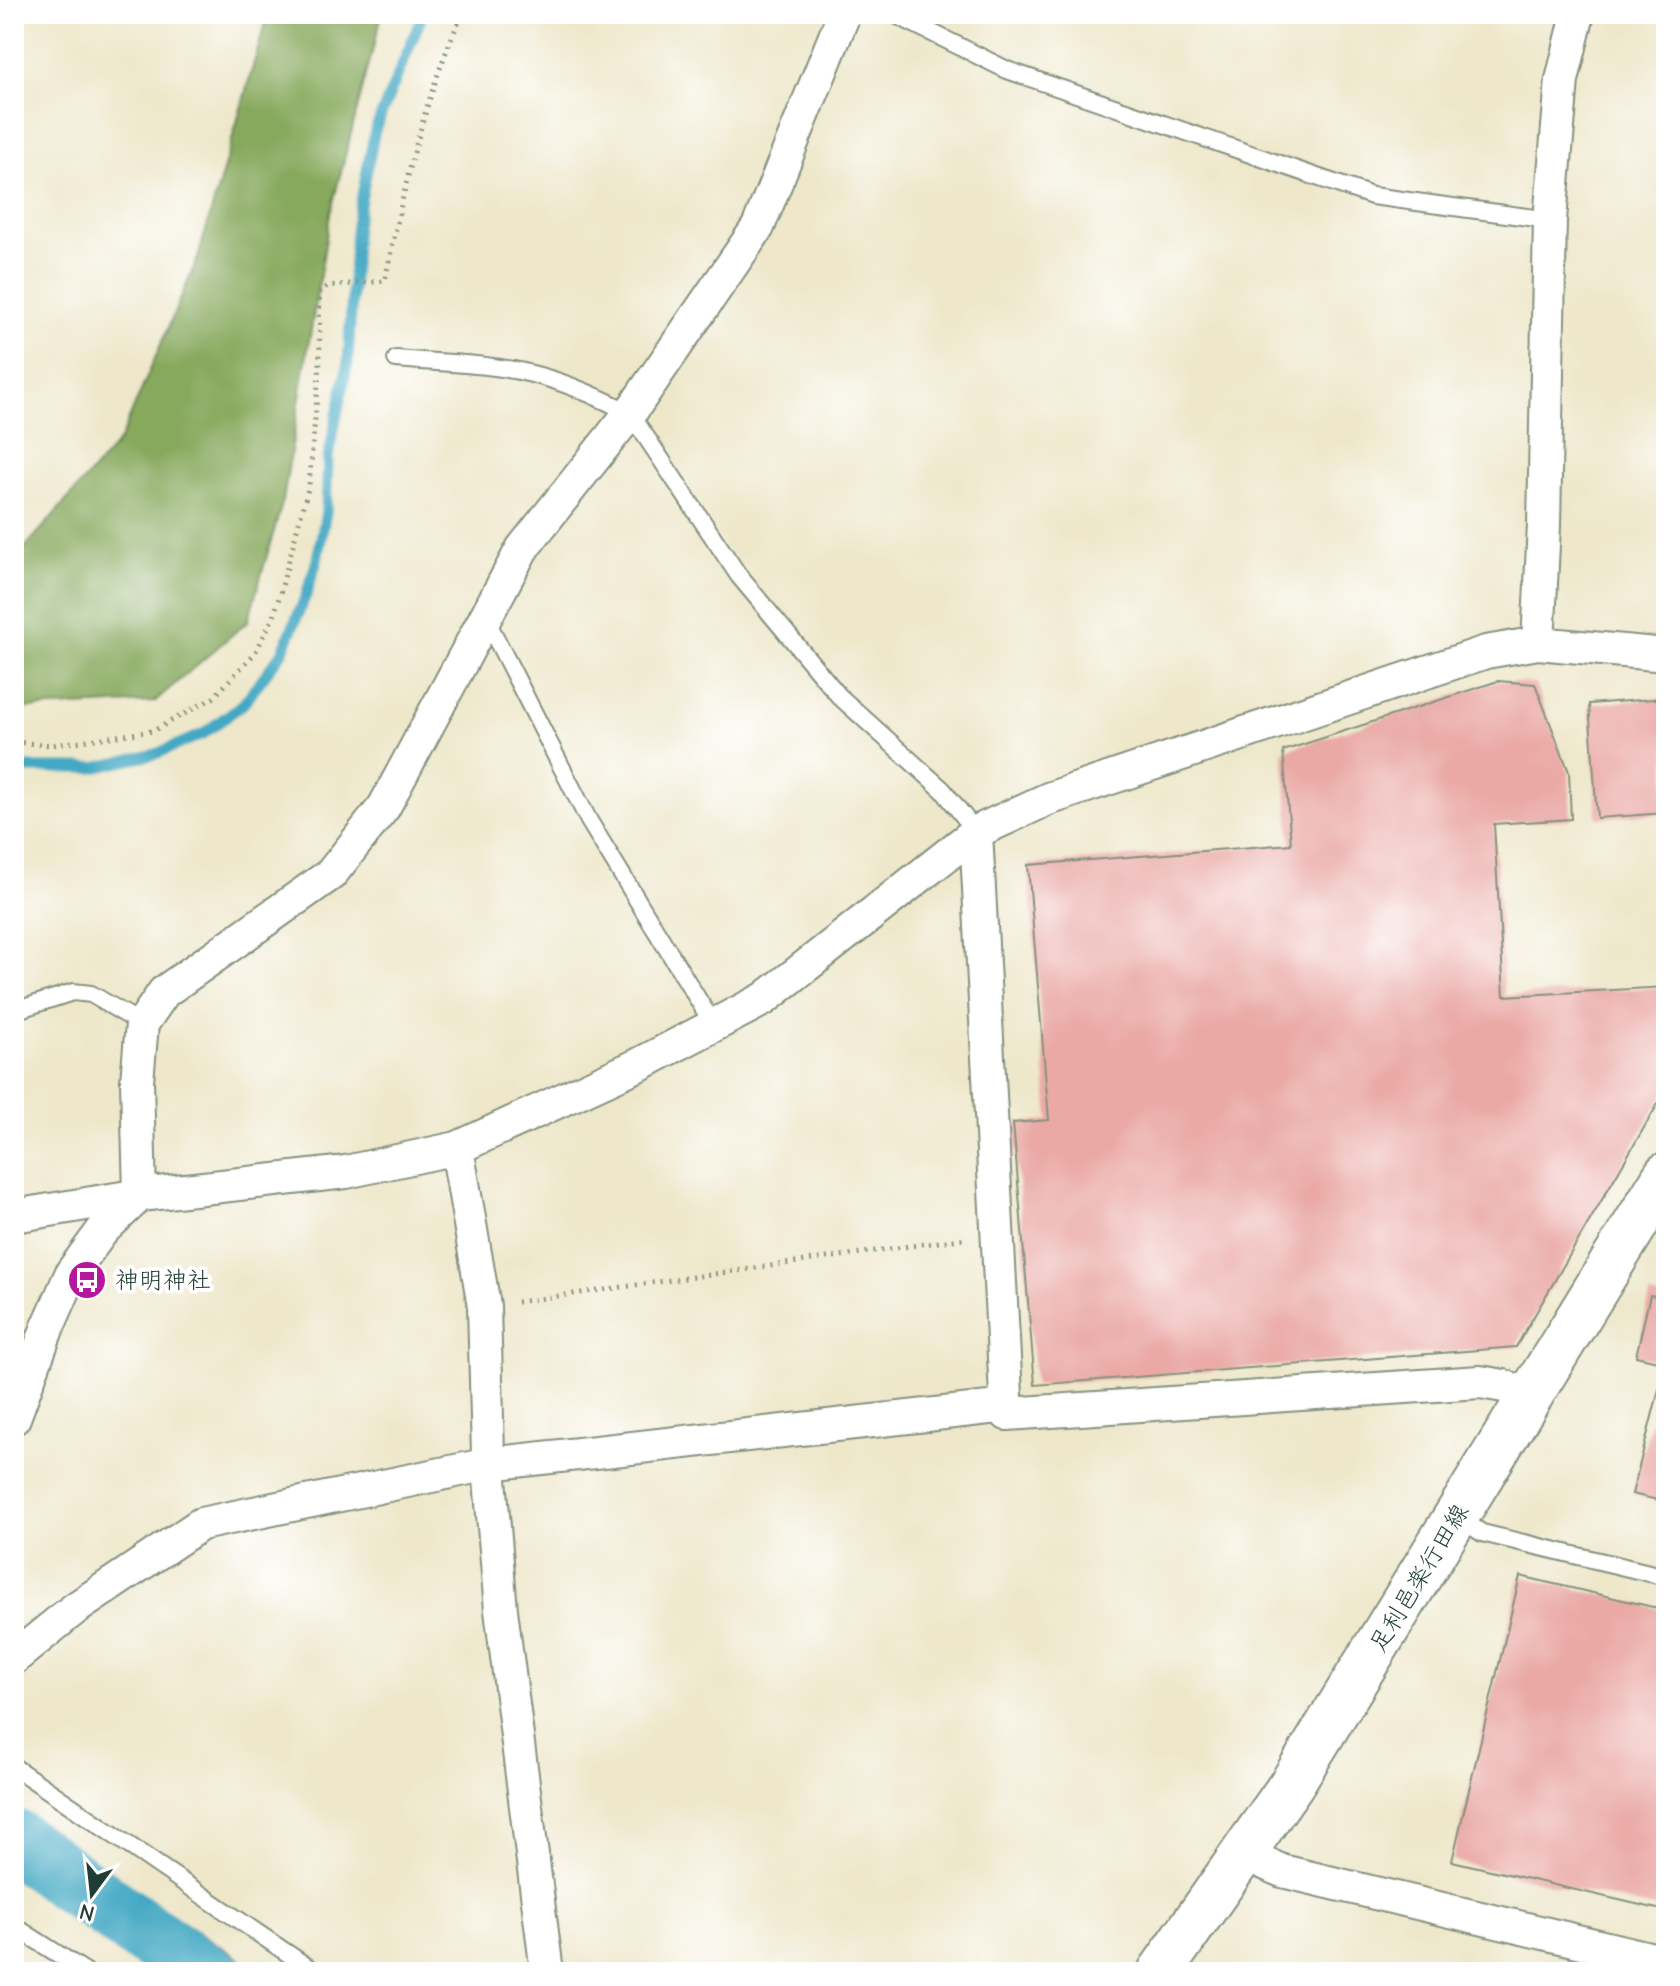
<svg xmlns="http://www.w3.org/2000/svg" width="1680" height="1986" font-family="'Comic Neue','Klee One',sans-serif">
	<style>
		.forest { fill: #87a95d; stroke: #537348; stroke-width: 2 }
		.water { fill: #43a8c3; stroke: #31727c; stroke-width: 2 }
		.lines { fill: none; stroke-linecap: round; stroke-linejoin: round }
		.stream { stroke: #43a8c3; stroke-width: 11 }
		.river { stroke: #43a8c3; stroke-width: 64 }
		.building { fill: #eaa9a5 }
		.lane-casing { stroke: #86927f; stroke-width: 20 }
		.street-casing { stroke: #86927f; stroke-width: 36 }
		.primary-casing { stroke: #86927f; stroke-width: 48 }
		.path { stroke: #86927f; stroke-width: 5; stroke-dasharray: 2 6; stroke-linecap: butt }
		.lane { stroke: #fff; stroke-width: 16 }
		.street { stroke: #fff; stroke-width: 32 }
		.primary { stroke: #fff; stroke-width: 44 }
		.labels { text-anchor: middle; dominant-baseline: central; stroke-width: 8; stroke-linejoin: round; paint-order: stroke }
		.poi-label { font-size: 24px; fill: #1f3d34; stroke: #fff; text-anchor: start }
		.street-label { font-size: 24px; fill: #1f3d34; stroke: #fff }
	</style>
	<rect width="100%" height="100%" fill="#fff"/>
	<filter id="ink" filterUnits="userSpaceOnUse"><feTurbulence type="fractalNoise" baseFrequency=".0125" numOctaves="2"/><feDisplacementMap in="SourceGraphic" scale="16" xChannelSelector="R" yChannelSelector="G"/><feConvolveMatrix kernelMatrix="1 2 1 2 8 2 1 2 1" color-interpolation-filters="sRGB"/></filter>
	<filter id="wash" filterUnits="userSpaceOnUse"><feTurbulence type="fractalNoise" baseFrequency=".006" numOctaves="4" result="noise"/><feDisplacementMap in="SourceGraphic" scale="32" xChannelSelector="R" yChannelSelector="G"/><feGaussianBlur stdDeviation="1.8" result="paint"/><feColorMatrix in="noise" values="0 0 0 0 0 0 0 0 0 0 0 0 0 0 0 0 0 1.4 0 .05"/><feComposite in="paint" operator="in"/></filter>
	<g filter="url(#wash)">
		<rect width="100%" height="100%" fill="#eee7ca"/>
		<!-- forest -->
		<path class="forest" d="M268,14H382L330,214L283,500L248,621L154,702L14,709V560L120,440L198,258Z"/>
		<!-- water -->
		<path class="water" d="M160,1907L260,1972H176L162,1961Z"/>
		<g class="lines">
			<!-- stream -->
			<path class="stream" d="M14,768H94L156,754L203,734L243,704L283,651L306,595L317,560L326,512L328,458L348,362L356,225L375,130L423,14"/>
			<!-- river -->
			<path class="river" d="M14,1841L200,1972"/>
		</g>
		<g id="blocks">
			<!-- building -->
			<path class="building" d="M1498,681L1535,684L1569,772L1571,819L1494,824L1504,996L1666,987V1090L1516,1347L1035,1385L1013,1123L1049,1120L1028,865L1291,844L1283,751Z
				M1666,698V813L1597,818L1589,704Z
				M1650,1295L1666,1298V1363L1636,1356Z
				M1665,1366H1666V1502L1632,1494Z
				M1520,1576L1666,1610V1911L1452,1861Z"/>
		</g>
	</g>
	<g filter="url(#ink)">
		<use href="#blocks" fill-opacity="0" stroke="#86927f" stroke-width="2"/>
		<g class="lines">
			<defs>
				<path id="lane" d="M894,14L1007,70L1372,196L1550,220
					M396,359C441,363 488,363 532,374C565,382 599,397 630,413L739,576L839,696L943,790L976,832
					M486,619L589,821L713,1024
					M14,1011L73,992L91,994L142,1024
					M1457,1517L1482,1533L1666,1577
					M14,1767L315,1972
					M14,1926L86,1972"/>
				<path id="street" d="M1538,643L1544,525L1550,220L1562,80L1578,14
					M976,832L1007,1414L1480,1382L1504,1386L1530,1396
					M457,1148L484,1306L488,1455L501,1610L547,1972
					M14,1216L140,1195L346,1172L457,1148L640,1064L764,999L976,832L1048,799L1486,652L1538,643L1666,655
					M14,1418L47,1329L72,1272L103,1230L140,1195L137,1081L142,1024L164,992L331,874L384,807L522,549L630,413L758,227L844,14
					M14,1658L73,1610L201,1524L489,1464L1007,1406
					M1244,1854L1282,1871L1666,1962"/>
				<path id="primary" d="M1160,1972L1291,1785L1666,1175"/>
			</defs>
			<!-- lane casing -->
			<use href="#lane" class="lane-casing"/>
			<!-- street casing -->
			<use href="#street" class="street-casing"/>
			<!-- primary casing -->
			<use href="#primary" class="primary-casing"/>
			<!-- path -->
			<path class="path" d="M14,742L52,745L153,731L213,698L255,653L274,616L309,485L320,363L319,293L327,286L385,281C403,191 424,98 462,14
				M517,1302L967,1238"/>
			<!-- lane -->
			<use href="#lane" class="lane"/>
			<!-- street -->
			<use href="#street" class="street"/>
			<!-- primary -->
			<use href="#primary" class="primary"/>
		</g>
	</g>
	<!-- icons -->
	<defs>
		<symbol id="bus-disc" viewBox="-11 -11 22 22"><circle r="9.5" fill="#b5179e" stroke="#fff"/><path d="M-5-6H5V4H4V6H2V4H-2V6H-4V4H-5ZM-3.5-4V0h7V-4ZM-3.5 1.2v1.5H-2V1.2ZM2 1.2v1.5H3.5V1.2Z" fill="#fff"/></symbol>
	</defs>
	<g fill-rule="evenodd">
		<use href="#bus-disc" x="65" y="1258" width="44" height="44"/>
	</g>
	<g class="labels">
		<!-- poi labels -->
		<g class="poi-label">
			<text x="115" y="1280">神明神社</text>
		</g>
		<!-- street labels -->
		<g class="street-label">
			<text transform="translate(1419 1578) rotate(-59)">足利邑楽行田線</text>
		</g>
	</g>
	<!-- margin -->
	<rect width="1680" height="1986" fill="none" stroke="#fff" stroke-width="48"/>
	<!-- north arrow -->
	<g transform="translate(92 1894) rotate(195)" stroke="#ffffff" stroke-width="6" paint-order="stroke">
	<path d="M0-6L14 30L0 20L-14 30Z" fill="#1f3d34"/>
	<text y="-12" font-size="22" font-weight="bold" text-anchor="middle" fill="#1f3d34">N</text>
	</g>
</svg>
